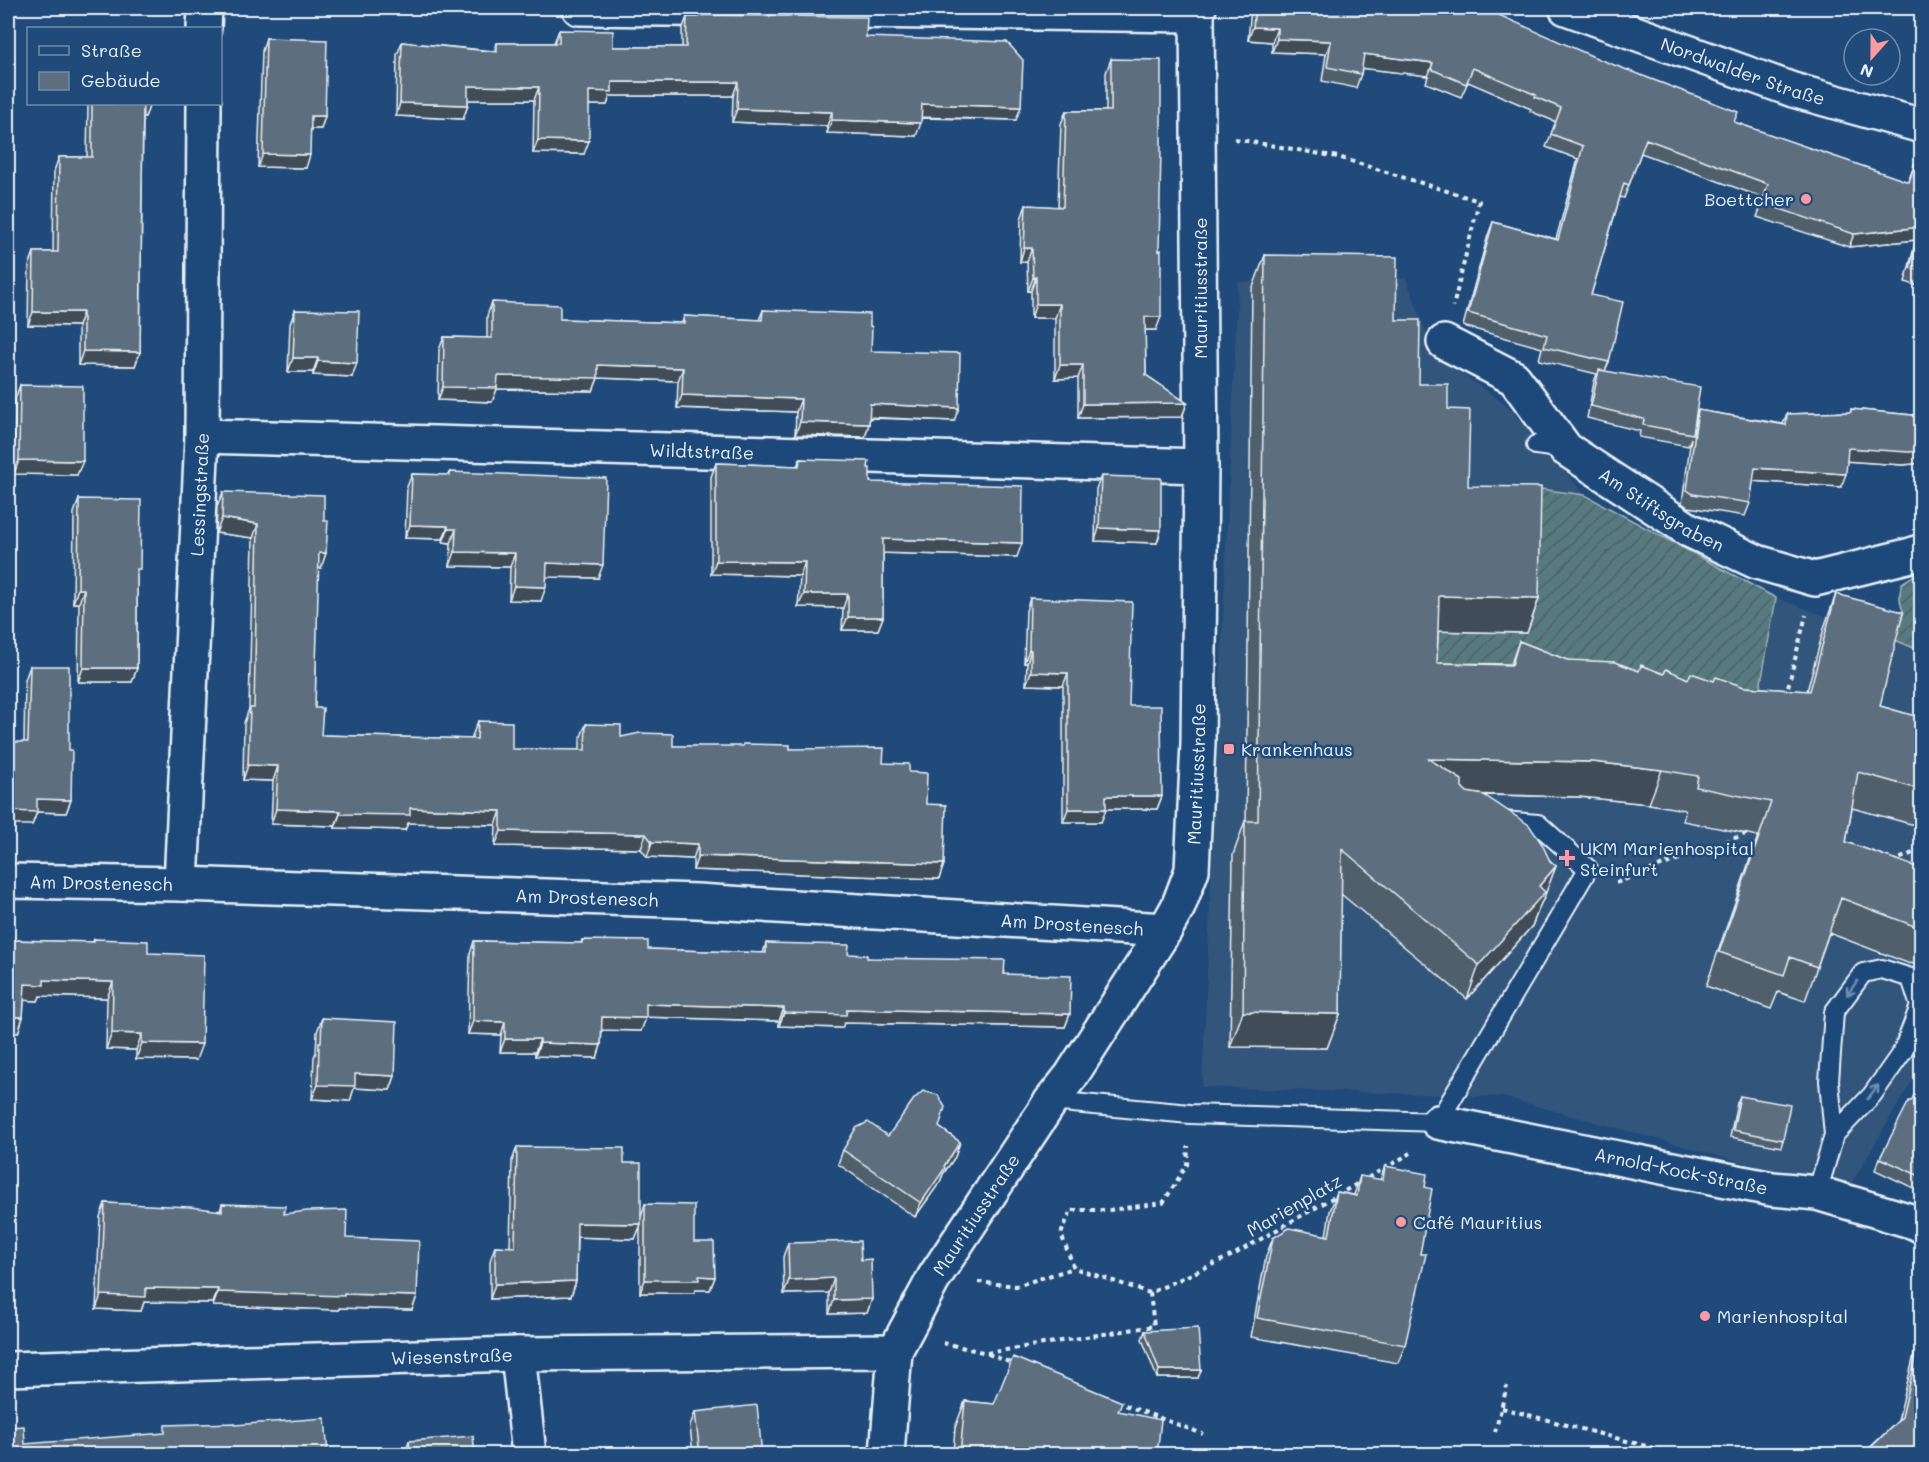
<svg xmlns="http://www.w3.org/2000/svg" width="1929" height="1462" font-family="Mali,sans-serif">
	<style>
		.built { fill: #32557b }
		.garden { fill: url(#garden-furrows); stroke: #a0b6bc; stroke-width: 1.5 }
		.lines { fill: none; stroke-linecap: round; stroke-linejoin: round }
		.service-casing { stroke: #e8f1f8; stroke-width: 22 }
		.minor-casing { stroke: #e8f1f8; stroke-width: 38 }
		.tertiary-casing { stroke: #e8f1f8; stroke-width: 38 }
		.path { stroke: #e8f1f8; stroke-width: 4; stroke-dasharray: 4.5 4.5; stroke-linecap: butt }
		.service { stroke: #1f4a7a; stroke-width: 18 }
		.minor { stroke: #1f4a7a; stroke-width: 33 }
		.tertiary { stroke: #1f4a7a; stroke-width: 33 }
		.wall { fill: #505f6c; stroke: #e8f1f8; stroke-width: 1.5 }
		.shaded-wall { fill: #414d58; stroke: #e8f1f8; stroke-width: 1.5 }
		.building { fill: #5d6e7e; stroke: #e8f1f8; stroke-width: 1.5 }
		.oneway { stroke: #6f8dac }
		.poi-dot { fill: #ff9aa2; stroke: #1f4a7a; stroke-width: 2 }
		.labels { text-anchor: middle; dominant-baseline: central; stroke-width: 5; stroke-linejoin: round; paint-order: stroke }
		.street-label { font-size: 18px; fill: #e8f1f8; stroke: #1f4a7a }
		.poi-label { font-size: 18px; fill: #e8f1f8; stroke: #1f4a7a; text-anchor: start }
	</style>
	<defs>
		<pattern id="garden-furrows" width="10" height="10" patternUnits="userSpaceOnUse" patternTransform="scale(1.5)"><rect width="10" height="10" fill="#577a7f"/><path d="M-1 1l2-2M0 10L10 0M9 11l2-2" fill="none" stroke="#4e6164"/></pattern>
	</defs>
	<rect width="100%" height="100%" fill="#1f4a7a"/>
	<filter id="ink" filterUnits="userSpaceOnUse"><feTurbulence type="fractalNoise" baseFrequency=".0167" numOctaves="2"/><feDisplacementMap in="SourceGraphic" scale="12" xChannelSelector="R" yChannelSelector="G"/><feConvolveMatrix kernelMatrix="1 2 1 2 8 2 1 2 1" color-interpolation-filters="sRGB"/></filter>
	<g filter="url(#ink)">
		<!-- built -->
		<path class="built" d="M1406,278L1435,356L1508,406L1585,495L1776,598L1921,651V1066L1847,1191L1503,1097L1202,1087L1238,282Z"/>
		<!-- garden -->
		<path class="garden" d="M1533,488L1585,495L1776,598L1754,723L1425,698L1427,619Z
			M1921,571V651L1895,640L1904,613C1899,602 1899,594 1902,583Z"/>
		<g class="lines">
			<defs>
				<path id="service" d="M1536,445L1566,449
					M1051,1101L1190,1114L1438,1122L1588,869L1538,824L1503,821
					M1817,1193L1834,1135L1829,1081L1834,1012L1863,973L1882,969L1911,978L1920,1006L1903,1051L1872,1095L1834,1135"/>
				<g id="minor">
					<path d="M579,8L1197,15"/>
					<path d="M204,28L205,8"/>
					<path id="s1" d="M1444,342L1514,378L1566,449L1689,530L1757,562L1815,579L1911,555L1922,551"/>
					<path id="s2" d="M202,436L1201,466"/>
					<path id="s3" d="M8,881L181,884L697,901L1165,930"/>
					<path id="s4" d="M181,884L202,436L204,104"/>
					<path id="s5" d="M1438,1122L1772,1189L1817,1193L1914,1222L1922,1226"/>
					<path d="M518,1354L529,1454"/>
					<path id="s6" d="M8,1369L518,1354L895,1351"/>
					<path id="s7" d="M887,1454L895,1351L935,1276L1051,1101L1071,1076L1165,930L1178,907L1192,870L1198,743L1201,466L1197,15L1199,8"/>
				</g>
				<g id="tertiary">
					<path id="s8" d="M1566,8L1793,90L1922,126"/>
				</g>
			</defs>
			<!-- service casing -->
			<use href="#service" class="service-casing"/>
			<!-- minor casing -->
			<use href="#minor" class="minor-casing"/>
			<!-- tertiary casing -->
			<use href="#tertiary" class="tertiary-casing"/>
			<!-- path -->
			<path class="path" d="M1235,139L1338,157L1479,201L1453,307
				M1786,695L1806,615
				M1892,862L1922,849
				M1616,883L1748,833
				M978,1282L1016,1286L1074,1268
				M1150,1293L1074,1268L1061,1234L1071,1210H1110L1163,1203L1187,1165L1188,1146
				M943,1343L987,1353L1154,1326L1150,1293L1233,1255L1411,1153
				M988,1354L1014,1364
				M1117,1402L1203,1434
				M1502,1408L1676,1454
				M1495,1432L1507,1386"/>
			<!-- service -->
			<use href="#service" class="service"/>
			<!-- minor -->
			<use href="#minor" class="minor"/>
			<!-- tertiary -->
			<use href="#tertiary" class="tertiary"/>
		</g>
		<!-- wall -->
		<path class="wall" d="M1251,8H1483L1734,122L1908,182L1915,163L1922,165V287L1905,282L1916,240L1849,247L1757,217L1764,198L1641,153L1624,198L1620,197L1591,295L1609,362L1605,371L1695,418L1698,410L1783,424L1787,414L1850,412L1851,409L1922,416V463L1903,465L1847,461L1841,487L1753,481L1750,503L1745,516L1688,507L1682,503L1691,438L1688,446L1639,437L1640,431L1587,418L1594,382L1597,374L1539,360L1542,348L1463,326L1488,235L1493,222L1556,239L1578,159L1546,147L1556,122L1530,111L1531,109L1468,82L1461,97L1426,83L1428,76L1362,68L1361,74L1356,88L1322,81L1326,54L1272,52V42L1248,40Z
			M698,15L866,37L1016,120L921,118L916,136L827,133V126L732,122L733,96H610L607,105H589L584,154L533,153L534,100H468V105L463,119L396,116L397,55L402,42L494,51L497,43H554L559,30L613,47H682V30L687,17H697Z
			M266,38L325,116L321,129H311L306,168L258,167L262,51Z
			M1111,59L1156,330H1145L1146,375L1187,403L1182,417L1078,418V378L1055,379V318H1031V291H1028L1027,262H1020L1021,219L1026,205L1058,207L1061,124L1066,111H1106V73Z
			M88,104H150L145,117H143L140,352L135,366L78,365V326L28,325L29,266L34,252H53L54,171L59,157H87Z
			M1265,255L1396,320L1419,384L1448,409L1468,486L1539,598L1527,633L1438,631L1437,663L1511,664L1519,641L1567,660L1639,671L1664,674L1688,679L1714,681L1744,687L1807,691L1824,628L1836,594L1880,706L1922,718V827L1852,808L1846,842L1922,869V967L1911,963L1910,964L1829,933L1805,1001L1778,992L1771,1009L1706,986L1758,836L1683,821L1685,810L1649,804L1580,797L1481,795L1556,866L1543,900L1541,903L1532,926L1467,999L1341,894L1340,1014L1327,1048L1230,1047L1233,855L1245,821H1246L1252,290Z
			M492,302L560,319L682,323L684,316L759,320L763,310L870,326L871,351L954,421L870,418L865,437L795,435L796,412L677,408L678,381L598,378L593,391L497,389L492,402L438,400L439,350L444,337L487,338V316Z
			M295,310L352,377L313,375V372H288L290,324Z
			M20,385L77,475L14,474L15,399Z
			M800,459L868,468L870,482L1017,557L883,553V617L878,630H842L843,608L798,607L800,576L711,574V477L716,463L797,466Z
			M450,472L598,578L546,577L541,601L509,600L510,567L450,566L451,543L443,542V539L405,538L407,487L412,474L449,475Z
			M1101,476L1161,530L1157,543L1095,541L1096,489Z
			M223,492L324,521L326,553L321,568H318L315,708L321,735L472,739V736L478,721L512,749L580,750V739L586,724L621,737L673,746L790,749L883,763L909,772L926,804L944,864L939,879L693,870V859L647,857L641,849L495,846L496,825L408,823L405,830L335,828V826L271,824L273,781L243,780L244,723L249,709L253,538L216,533L217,507Z
			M79,499L137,576V668L132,682H78L79,603H73L74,513Z
			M1030,598L1129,706L1162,796L1157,809H1106L1101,822H1063V686L1026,685L1027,663H1024L1026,611Z
			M30,666L69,750L71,800L66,813L37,812L32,825L24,742L25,680Z
			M94,939L148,953L196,1060L136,1059V1050L106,1049L107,998L40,996L38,1001L24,1000L23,1017L18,1033L8,940L93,942Z
			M582,940L648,949L763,953L766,943L867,958L1004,974L1070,1014L1065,1027L844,1023L842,1028L779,1026V1021L646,1017L641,1031L602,1030L601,1045L597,1058L535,1056V1052H500L501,1035L468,1034L470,954L474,941L581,943Z
			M322,1018L395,1076L390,1090L354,1088L350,1101L312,1099L314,1057L316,1052L317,1032Z
			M1922,1088V1192L1875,1170L1880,1158L1911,1101Z
			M1740,1096L1783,1140L1781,1147L1730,1137L1737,1103Z
			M939,1127L960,1142L955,1157L943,1174L940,1182L915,1217L838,1164L843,1150L888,1136Z
			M517,1147L624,1163L641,1217L645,1204L694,1242L715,1277L710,1290H695L694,1293H640V1225L635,1239L577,1237L576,1281L571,1296L490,1299V1261L495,1246L510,1247L512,1161Z
			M1385,1166L1425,1187L1420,1254L1405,1345L1398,1363L1251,1337L1266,1256L1273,1238L1326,1236L1330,1211L1337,1192L1354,1195L1360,1176L1380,1180Z
			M105,1203L220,1211L222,1204L284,1214L346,1238L417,1296L412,1310L339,1308V1310L213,1306V1303L144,1302L141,1311L96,1309L100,1217Z
			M788,1243L861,1260L872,1299L867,1313L829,1314V1293L784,1294L783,1257Z
			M1922,1322V1455H1862L1898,1421Z
			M1145,1331L1201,1370L1198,1378H1157L1142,1339Z
			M965,1401L994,1404L1118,1411L1157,1455H953L955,1428Z
			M695,1412L762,1455H693L690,1426Z
			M409,1441L475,1455H405Z"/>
		<!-- shaded-wall -->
		<path class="shaded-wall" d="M1253,27L1277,28L1272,42L1248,40Z
			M1277,39L1331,41L1326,54L1272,52Z
			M1364,54L1433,63L1428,76L1359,68Z
			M612,82H738L733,96H610L607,105H585L589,91Z
			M468,86L539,87L534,100H464Z
			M400,103L468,105L463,119L396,116Z
			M143,104H150L145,117H138Z
			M922,104L1021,107L1016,120L917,117Z
			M737,109L832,112L827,126L732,122Z
			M311,116H325L321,129H306Z
			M832,120L921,123L916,136L827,133Z
			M538,140L589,141L584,154L533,153Z
			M263,154L310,155L306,168L258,167Z
			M1922,227V240L1919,230L1916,240L1849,247L1854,234Z
			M1024,248H1032L1027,262H1020Z
			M1036,277L1031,291H1028L1033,278Z
			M1036,304H1060L1055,318H1031Z
			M33,312H83L78,326L28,325Z
			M1145,317H1161L1156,330H1140Z
			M83,351L140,352L135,366L78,365Z
			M293,358H318L313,372H288Z
			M318,361L357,363L352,377L313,375Z
			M598,365L683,368L678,381L598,378L593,391L497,389L492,402L438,400L443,387L498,376Z
			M1060,365H1083L1078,378L1055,379Z
			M682,395L801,399L796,412L677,408Z
			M1187,403L1182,417L1078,418L1083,404Z
			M870,404L959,408L954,421L865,417Z
			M800,422L869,424L865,437L795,435Z
			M1848,448L1922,451V463L1903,465L1843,461Z
			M19,460L83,461L77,475L14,474Z
			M1755,468L1846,474L1841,487L1750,481Z
			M222,518L258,524L253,538L216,533Z
			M410,525L448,526L443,539L405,538Z
			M1099,528L1161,530L1157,543L1095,541Z
			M448,529H456L451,543L443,542Z
			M883,539L1022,543L1017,557L878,553Z
			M455,552L515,553L510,567L450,566Z
			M319,553H326L321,568H313Z
			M716,561L805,562L800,576L711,574Z
			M547,563L603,565L598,578L542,577Z
			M514,586L546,587L541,601L509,600Z
			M78,589H84L79,603H73Z
			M804,594H848L843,608L798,607Z
			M1439,596L1539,598L1527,633L1427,631Z
			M848,617H883L878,630H842Z
			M1029,650H1031L1027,663H1024Z
			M83,668H137L132,682H78Z
			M1031,672L1068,673L1063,686L1026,685Z
			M1429,759L1593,762L1662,770L1649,804L1580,797L1417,793Z
			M248,765L278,766L273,781L243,780Z
			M1106,796H1162L1157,809H1101Z
			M37,799L71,800L66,813L37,812L32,825H8V811Z
			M410,808L501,811L496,825L408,823L405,830L335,828L340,814Z
			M276,809L341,811L335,826L271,824Z
			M1068,809H1106L1101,822H1063Z
			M501,831L646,834L641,849L495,846Z
			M652,842L698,844L693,859L647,857Z
			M698,856L944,864L939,879L693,870Z
			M1556,866L1543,900L1541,903L1532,926L1467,999L1479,965L1539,886Z
			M44,980L113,982L107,998L40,996L38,1001L19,1000L25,984Z
			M646,1004L784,1008L779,1021L641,1017Z
			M847,1009L1070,1014L1065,1027L844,1023L842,1028L779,1026L784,1013Z
			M1243,1012L1340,1014L1327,1048L1230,1047Z
			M10,1017H23L18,1033H8V1019Z
			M602,1017L646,1018L641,1031L597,1030Z
			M473,1021L505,1022L501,1035L468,1034Z
			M112,1033L142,1034L136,1050L106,1049Z
			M505,1039H540L535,1052H500Z
			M142,1043L202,1044L196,1060L136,1059Z
			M540,1043L601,1045L597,1058L535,1056Z
			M355,1074L395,1076L390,1090L354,1088L350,1101L312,1099L318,1085Z
			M960,1142L955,1157L943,1174L940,1182L915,1217L921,1203L944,1166Z
			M577,1223L641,1224L635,1239L572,1237Z
			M699,1276L715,1277L710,1290H695L694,1293H640L645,1280Z
			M834,1278L829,1293L784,1294L789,1280Z
			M576,1281L571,1296L490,1299L495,1284Z
			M146,1288L218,1289L213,1303L144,1302L141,1311L96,1309L101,1295Z
			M218,1292L344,1294L417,1296L412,1310L339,1308V1310L213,1306Z
			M872,1299L867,1313L829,1314L834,1300Z
			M1159,1370H1201L1198,1378H1157Z"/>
		<!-- building -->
		<path class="building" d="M1255,8H1483L1601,60L1738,112L1734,122L1909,182L1915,163L1922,165V227L1854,234L1762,203L1768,184L1646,139L1629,185L1624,183L1591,295L1623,302L1609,362L1544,347L1547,335L1468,313L1493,222L1558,240L1583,146L1551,134L1561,108L1535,97L1536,95L1473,68L1466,84L1431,69L1433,63L1364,54L1361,74L1327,67L1331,41L1277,39V28L1253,27Z
			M698,15L867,17L866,37L1007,42L1023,60L1021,107L922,104L921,123L832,120V112L737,109L738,82H612V92L589,91V141L538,140L539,87L468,86V105L400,103L402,42L497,52V43H559V30L613,31V47H686L687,17H698Z
			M266,38L327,40L325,116H311L310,155L263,154Z
			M1111,59L1161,60V148L1159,251L1161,250V317H1145L1146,375L1187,403L1083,404V365H1060V304H1036V277L1033,278L1032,248H1024L1026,205L1063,207L1066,111H1111Z
			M92,104H143L140,352L83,351V312H33L34,252H58L59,157H92Z
			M1919,230L1922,231V271L1910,268Z
			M1265,255L1397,257L1396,320H1420L1419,384H1448V409L1470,410L1468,486L1541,487L1539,598L1439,596L1437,663L1512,665L1519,641L1567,660L1615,662L1639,671L1641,665L1664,674L1666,669L1688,679L1691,673L1714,681L1716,677L1744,687L1810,691L1836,594L1903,612L1880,706L1922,718V790L1858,772L1846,842L1922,869V929L1841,898L1817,967L1790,957L1784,975L1719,952L1771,802L1696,787L1698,776L1662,770L1593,762L1429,759L1462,780V787L1467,792L1484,795L1529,825L1542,844L1550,861L1556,866L1539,886L1545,892L1479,965L1342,849L1340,1014L1243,1012L1245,821H1258Z
			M492,302L560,305V319L684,323V316L762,320L763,310L870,314V326L872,327L871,351L960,353L959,408L870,404L869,424L800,422L801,399L682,395L683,368L598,365V378L498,376L497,388L443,387L444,337L492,338Z
			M295,310L359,311L357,363L318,361V358H293Z
			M1599,370L1700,387L1693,434L1643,425L1644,419L1591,406Z
			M20,385L83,386V461L19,460Z
			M1851,409L1922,416V451L1908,452L1848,448L1846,474L1755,468L1750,503L1693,494L1687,490L1698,410L1786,425L1787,414L1851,412Z
			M800,459L869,461L868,468H870V482L1023,486L1022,543L883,539V617H848V594H804L805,562L716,561V463L799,466Z
			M450,472L606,478L603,565L547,563L546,587L514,586L515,553L455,552L456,529H448V526L410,525L412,474L450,475Z
			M1101,476L1161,478V530L1099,528Z
			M223,492L324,495V521H328L326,553H319L316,668L315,708H323L321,735L477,739L478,721L512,722V749L585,750L586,724L621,725V737L640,733L673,734V746H743V744L790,745V749L884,748L883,763L909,764V772L927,773L926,804L946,805L944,864L698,856V844L652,842L646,834L501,831V811L410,808V815L340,814L341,811L276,809L278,766L248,765L250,708H254L258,524L222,518Z
			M79,499L141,500L140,569H137V668H83L84,589H78Z
			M1030,598L1132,602L1129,706H1161L1162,796H1106V809H1068V673L1031,672V650H1029Z
			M30,666H69V750H72L71,800L37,799V812L8,811V742H28Z
			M94,939L148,941V953L204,955L202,1044L142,1043V1034L112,1033L113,982L44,980V985L25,984L23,1017H10L8,1019V940L94,942Z
			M582,940L648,941V949L766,953V943L849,945L848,954L867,955V958L1005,960L1004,974L1071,976L1070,1014L847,1009L846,1015L784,1013V1008L646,1004V1018L602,1017L601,1045L540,1043V1039H505V1022L473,1021L474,941L582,943Z
			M322,1018L397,1022L395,1076L355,1074V1086L318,1085L319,1042H321Z
			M1919,1086L1922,1088V1177L1880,1158L1909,1101H1911Z
			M923,1091L938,1095L945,1107L939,1127L960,1142L944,1166L945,1168L921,1203L843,1150L856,1128L868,1122L888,1136L914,1099Z
			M1740,1096L1790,1105L1783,1140L1733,1130Z
			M517,1147L624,1148V1163H641V1224L577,1223L576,1281L495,1284V1246L515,1247Z
			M1385,1166L1427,1174L1425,1187L1432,1189L1420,1254H1426L1405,1345L1257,1318L1273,1238L1289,1228L1329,1236L1337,1192L1357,1196L1360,1176L1383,1180Z
			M105,1203L190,1207L222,1211V1204L285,1206L284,1214L307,1211L347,1210L346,1238L419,1241L417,1296L344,1294V1296L218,1292V1289L146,1288V1297L101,1295Z
			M645,1204L694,1205V1242H714L715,1277L699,1276V1280H645Z
			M860,1241L861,1260L871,1259L872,1299L834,1300V1278L789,1280L788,1243Z
			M1198,1328L1201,1370H1159L1145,1331Z
			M1922,1332V1455H1863L1902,1417Z
			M1013,1357L1122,1402L1118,1411L1161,1420L1157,1455H960L965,1401L994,1404Z
			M757,1405L762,1455H700L695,1412Z
			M325,1418L328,1455H8V1427L24,1426L25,1444L165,1433V1425L235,1423V1425Z
			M473,1436L475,1455H411L409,1441Z"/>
		<!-- one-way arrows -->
		<defs><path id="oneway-shaft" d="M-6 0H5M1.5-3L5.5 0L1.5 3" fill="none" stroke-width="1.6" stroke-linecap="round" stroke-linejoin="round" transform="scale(1.5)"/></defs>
		<g class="oneway">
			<use href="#oneway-shaft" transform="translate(1852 988) rotate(126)"/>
			<use href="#oneway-shaft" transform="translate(1873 1092) rotate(-52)"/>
		</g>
	</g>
	<!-- markers -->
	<g class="poi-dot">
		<circle cx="1806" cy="199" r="6"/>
		<rect x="1223" y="743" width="12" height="12" rx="3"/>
		<path d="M1564 849h6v6h6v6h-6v6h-6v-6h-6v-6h6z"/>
		<circle cx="1401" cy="1222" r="6"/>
		<circle cx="1705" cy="1316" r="6"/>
	</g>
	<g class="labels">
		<!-- street labels -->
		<g class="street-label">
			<text stroke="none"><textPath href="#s8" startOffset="188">Nordwalder Straße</textPath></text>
			<text transform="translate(1200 288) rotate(-90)">Mauritiusstraße</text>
			<text stroke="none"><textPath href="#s2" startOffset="500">Wildtstraße</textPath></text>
			<text stroke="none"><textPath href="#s4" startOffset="390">Lessingstraße</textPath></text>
			<text stroke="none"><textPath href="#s1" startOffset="280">Am Stiftsgraben</textPath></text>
			<text stroke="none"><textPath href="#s7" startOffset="766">Mauritiusstraße</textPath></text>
			<text stroke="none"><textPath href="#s3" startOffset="93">Am Drostenesch</textPath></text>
			<text stroke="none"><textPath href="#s3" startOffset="579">Am Drostenesch</textPath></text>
			<text stroke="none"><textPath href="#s3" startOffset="1065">Am Drostenesch</textPath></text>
			<text stroke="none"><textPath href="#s5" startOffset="248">Arnold-Kock-Straße</textPath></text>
			<text transform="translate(1294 1205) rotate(-30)">Marienplatz</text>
			<text stroke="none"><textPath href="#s7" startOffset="262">Mauritiusstraße</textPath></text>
			<text stroke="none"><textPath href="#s6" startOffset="444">Wiesenstraße</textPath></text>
		</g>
		<!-- poi labels -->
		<g class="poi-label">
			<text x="1794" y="199" text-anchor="end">Boettcher</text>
			<text x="1241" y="749">Krankenhaus</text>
			<text x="1580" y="848">UKM Marienhospital<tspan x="1580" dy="21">Steinfurt</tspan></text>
			<text x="1413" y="1222">Café Mauritius</text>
			<text x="1717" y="1316">Marienhospital</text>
		</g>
	</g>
	<!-- margin -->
	<rect width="1929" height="1462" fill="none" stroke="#1f4a7a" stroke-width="30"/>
	<rect x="15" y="15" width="1899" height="1432" fill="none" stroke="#e8f1f8" stroke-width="2" filter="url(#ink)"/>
	<!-- legend -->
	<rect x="27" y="27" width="195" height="78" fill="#1f4a7a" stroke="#6f8dac" stroke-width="1.5"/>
	<rect x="39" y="46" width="30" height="9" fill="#1f4a7a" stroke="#6f8dac" stroke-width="1.5"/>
	<text x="81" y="57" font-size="18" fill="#e8f1f8">Straße</text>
	<rect x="39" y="72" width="30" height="18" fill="#5d6e7e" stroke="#6f8dac" stroke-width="1.5"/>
	<text x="81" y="87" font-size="18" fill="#e8f1f8">Gebäude</text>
	<!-- north arrow -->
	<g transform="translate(1872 57) rotate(201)"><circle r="28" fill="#1f4a7a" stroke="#6f8dac" stroke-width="1.5"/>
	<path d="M0-4.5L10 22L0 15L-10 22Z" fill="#ff9aa2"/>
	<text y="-9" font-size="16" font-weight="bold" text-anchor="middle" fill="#e8f1f8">N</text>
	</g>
</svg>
